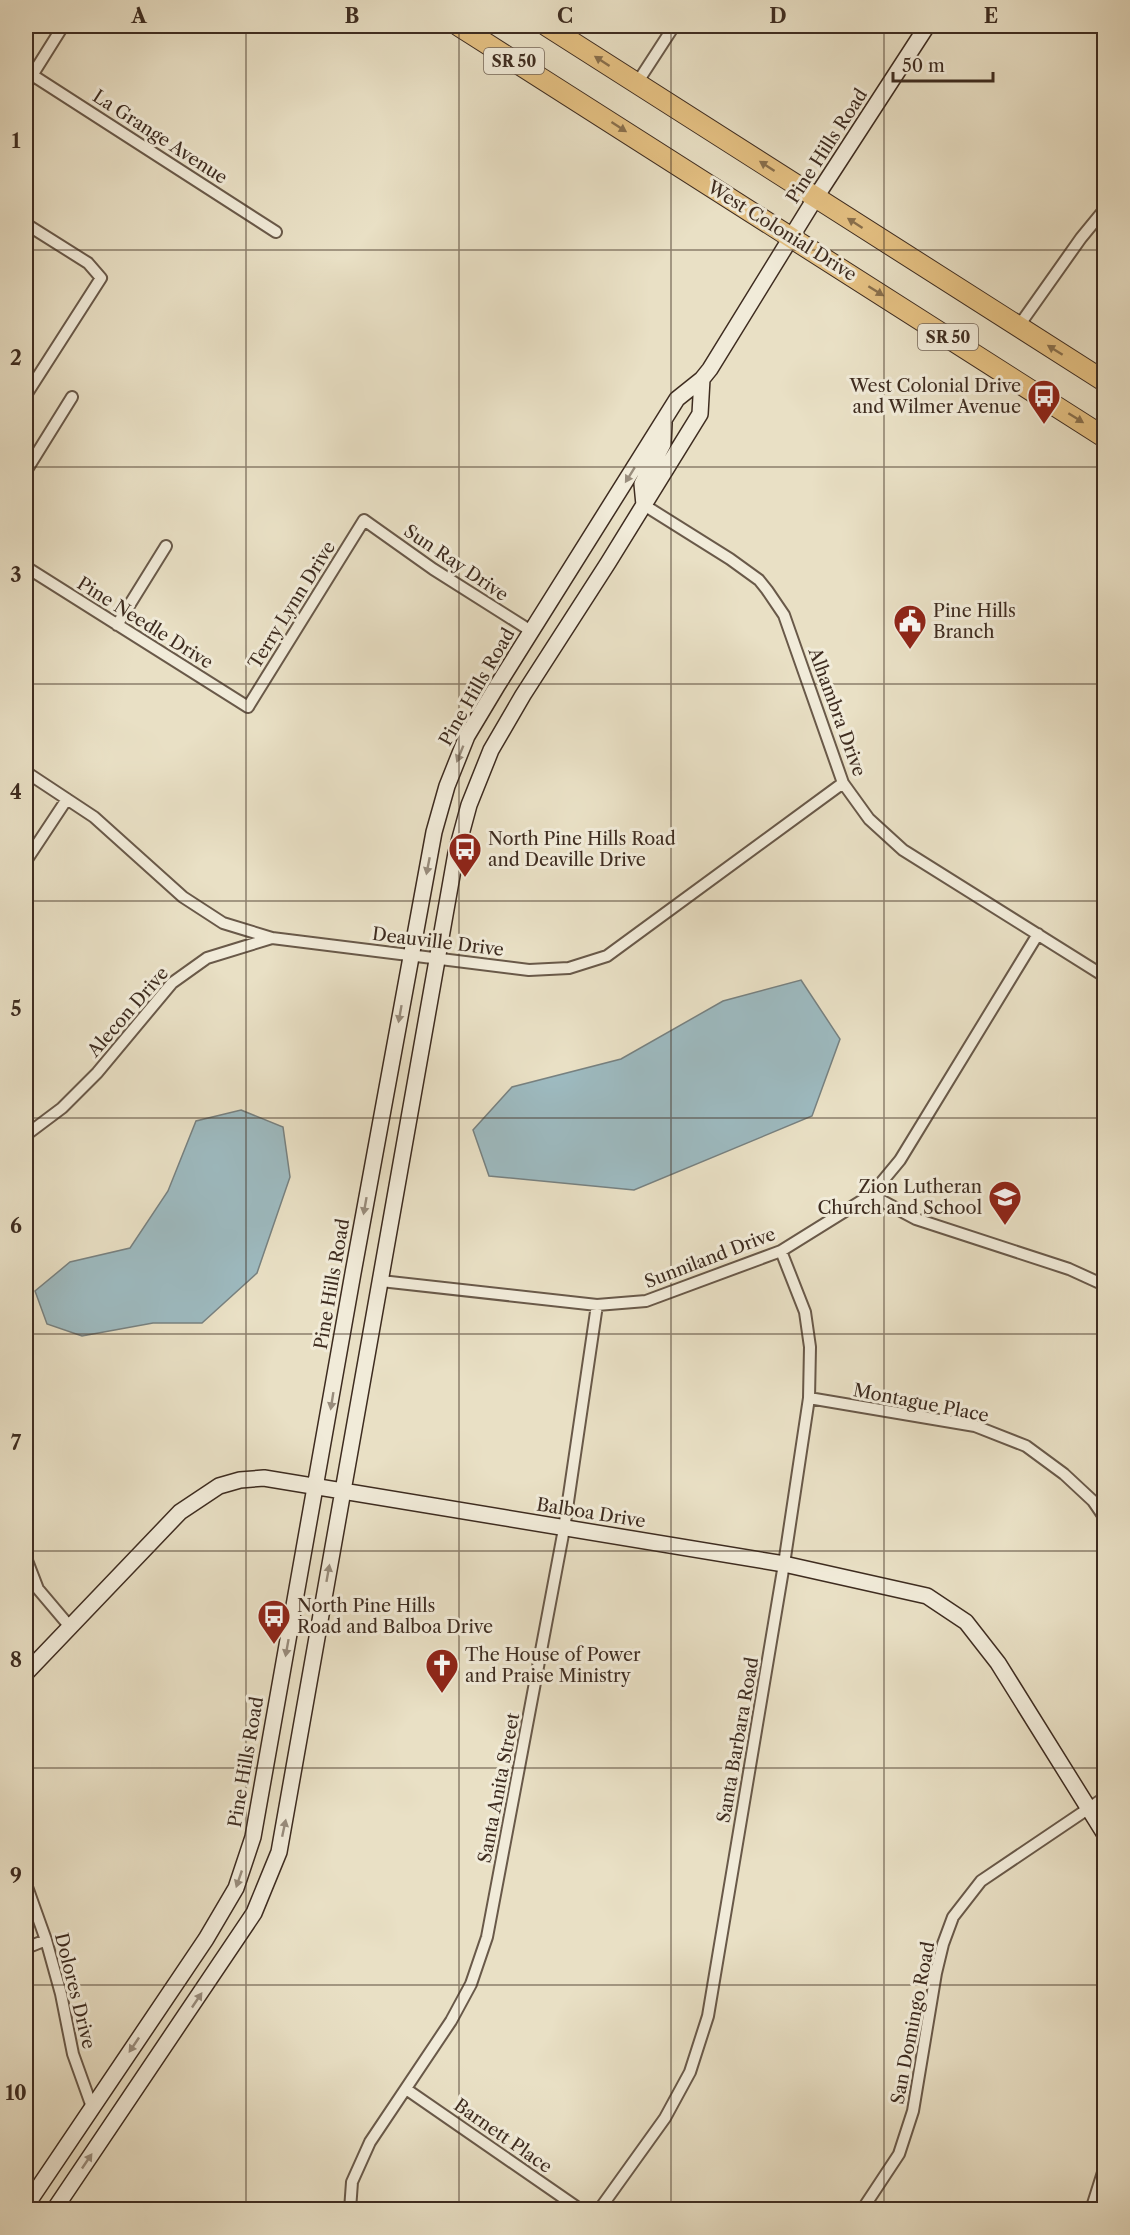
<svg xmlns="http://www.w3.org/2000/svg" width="1130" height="2235" font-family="'Libre Caslon Text',serif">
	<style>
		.water { fill: #9dbac0; stroke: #778180; stroke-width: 1.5 }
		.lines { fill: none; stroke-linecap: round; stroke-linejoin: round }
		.street-casing { stroke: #695949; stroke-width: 14 }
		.secondary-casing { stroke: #3e2c20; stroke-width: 18 }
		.highway-casing { stroke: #3e2c20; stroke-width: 22 }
		.street { stroke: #f1ebd9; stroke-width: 10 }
		.secondary { stroke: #f1ebd9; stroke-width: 15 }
		.highway { stroke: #e4c082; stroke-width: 20 }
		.oneway { fill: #896f4c }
		.oneway2 { fill: #988c7c }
		.grid { fill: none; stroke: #3e2c20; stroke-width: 1.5; stroke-opacity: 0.55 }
		.labels { text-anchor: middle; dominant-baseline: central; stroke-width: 6; stroke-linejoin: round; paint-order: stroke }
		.shield { fill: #f1ebd9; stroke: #746558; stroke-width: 1.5 }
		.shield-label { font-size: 16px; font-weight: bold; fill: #3e2c20 }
		.street-label { font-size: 18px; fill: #3e2c20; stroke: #f1ebd9 }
		.poi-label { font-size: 18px; fill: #3e2c20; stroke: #f1ebd9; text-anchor: start }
		.neatline { fill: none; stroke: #3e2c20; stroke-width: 2 }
		.grid-label { font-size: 20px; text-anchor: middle; font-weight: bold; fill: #3e2c20 }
	</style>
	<rect width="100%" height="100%" fill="#e9e0c5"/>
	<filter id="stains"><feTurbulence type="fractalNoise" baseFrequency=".00333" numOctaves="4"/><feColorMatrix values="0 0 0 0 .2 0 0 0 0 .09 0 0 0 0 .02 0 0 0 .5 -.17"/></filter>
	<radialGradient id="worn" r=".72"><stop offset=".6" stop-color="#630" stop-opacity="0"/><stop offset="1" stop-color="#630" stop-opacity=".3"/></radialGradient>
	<!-- water -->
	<path class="water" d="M801,980L840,1039L812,1116L634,1190L489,1176L473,1130L512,1087L621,1059L723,1001Z
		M241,1110L283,1127L290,1177L257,1273L202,1323H153L82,1336L47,1324L35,1291L70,1262L130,1248L168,1191L196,1121Z"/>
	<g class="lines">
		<defs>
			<path id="street" d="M26,71L276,232
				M637,83L674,26
				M26,85L63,26
				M26,224L88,263L101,278L26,395
				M1018,327L1081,238L1104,210
				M26,471L72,397
				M644,505L730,559L759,580L767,590L784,615L843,783L869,819L903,850L1104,976
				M26,567L248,707L364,520L433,569L531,631
				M117,625L166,546
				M26,772L94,817L183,897L223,923L272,938L529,970L569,968L607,956L843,783
				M26,861L67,799
				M26,1135L62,1108L97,1073L172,983L207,958L272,938
				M871,1195L916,1219L1069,1269L1104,1285
				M381,1281L597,1305L646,1301L781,1251L871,1195L900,1160L1038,934
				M809,1398L975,1426L1026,1446L1064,1474L1093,1501L1104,1517
				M26,1558L38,1589L71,1628
				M26,1884L46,1940L61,1994L73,2054L92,2107
				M26,1948L46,1940
				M406,2089L581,2210
				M350,2210L352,2182L370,2142L451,2021L471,1984L487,1937L564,1529L597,1305
				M599,2210L665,2118L690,2072L708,2016L784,1564L809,1398L810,1347L805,1312L781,1251
				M862,2210L899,2154L913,2111L936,1973L943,1944L953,1917L981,1881L1104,1798
				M1091,2210L1104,2169"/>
			<path id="secondary" d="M644,505L642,484L663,444L664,423
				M26,1673L180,1512L219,1486L240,1480L264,1478L784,1564L927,1596L966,1622L998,1663L1104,1833
				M26,2206L206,1939L236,1888L253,1837L353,1273L434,832L447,786L467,736L497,686L677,399L702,379L710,369L816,197L927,26
				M54,2210L254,1913L279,1852L456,853L469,805L491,750L523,695L608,563L700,414L702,379"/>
			<path id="highway" d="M459,26L1104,437
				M547,26L1104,381"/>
		</defs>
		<!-- street casing -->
		<use href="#street" class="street-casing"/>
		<!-- secondary casing -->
		<use href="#secondary" class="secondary-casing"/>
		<!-- highway casing -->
		<use href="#highway" class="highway-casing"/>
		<!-- street -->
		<use href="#street" class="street"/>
		<!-- secondary -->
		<use href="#secondary" class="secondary"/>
		<!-- highway -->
		<use href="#highway" class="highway"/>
	</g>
	<!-- one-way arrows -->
	<defs><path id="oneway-solid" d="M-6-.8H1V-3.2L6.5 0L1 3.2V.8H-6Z" transform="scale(1.5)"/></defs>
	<g class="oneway">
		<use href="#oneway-solid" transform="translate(602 61) rotate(-147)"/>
		<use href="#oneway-solid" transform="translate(619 127) rotate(33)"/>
		<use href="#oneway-solid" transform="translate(767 166) rotate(-147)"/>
		<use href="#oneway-solid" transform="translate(855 223) rotate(-147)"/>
		<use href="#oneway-solid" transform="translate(876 291) rotate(32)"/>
		<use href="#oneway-solid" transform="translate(1055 350) rotate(-148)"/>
		<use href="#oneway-solid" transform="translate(1076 418) rotate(32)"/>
	</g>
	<g class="oneway2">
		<use href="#oneway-solid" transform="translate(630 475) rotate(122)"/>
		<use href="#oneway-solid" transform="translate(460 754) rotate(112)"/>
		<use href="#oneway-solid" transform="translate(428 866) rotate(101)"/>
		<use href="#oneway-solid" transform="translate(400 1014) rotate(100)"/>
		<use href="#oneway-solid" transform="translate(365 1206) rotate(100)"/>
		<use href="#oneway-solid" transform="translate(332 1401) rotate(99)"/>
		<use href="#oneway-solid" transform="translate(328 1573) rotate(-80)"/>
		<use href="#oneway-solid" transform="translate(287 1648) rotate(100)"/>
		<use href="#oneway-solid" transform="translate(284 1828) rotate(-78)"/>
		<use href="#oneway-solid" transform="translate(239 1879) rotate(109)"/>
		<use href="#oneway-solid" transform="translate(197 2000) rotate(-56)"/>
		<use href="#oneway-solid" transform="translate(134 2045) rotate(124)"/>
		<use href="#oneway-solid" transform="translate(87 2161) rotate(-56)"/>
	</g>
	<!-- grid -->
	<path class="grid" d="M246,26V2210M459,26V2210M671,26V2210M884,26V2210M26,250H1104M26,467H1104M26,684H1104M26,901H1104M26,1118H1104M26,1334H1104M26,1551H1104M26,1768H1104M26,1985H1104"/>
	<!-- icons -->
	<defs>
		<symbol id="bus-pin" viewBox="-11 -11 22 30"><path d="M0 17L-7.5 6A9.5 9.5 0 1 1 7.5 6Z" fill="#8f2418" stroke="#f1ebd9"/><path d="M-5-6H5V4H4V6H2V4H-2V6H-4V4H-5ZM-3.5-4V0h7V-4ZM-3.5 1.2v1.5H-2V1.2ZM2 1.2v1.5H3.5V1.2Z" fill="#fff"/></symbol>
		<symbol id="civic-pin" viewBox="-11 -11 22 30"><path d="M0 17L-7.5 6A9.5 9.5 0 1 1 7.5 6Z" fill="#8f2418" stroke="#f1ebd9"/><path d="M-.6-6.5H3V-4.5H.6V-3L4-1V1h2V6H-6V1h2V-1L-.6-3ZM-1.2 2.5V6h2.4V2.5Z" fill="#fff"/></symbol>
		<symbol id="school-pin" viewBox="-11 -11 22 30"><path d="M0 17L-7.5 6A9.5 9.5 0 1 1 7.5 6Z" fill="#8f2418" stroke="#f1ebd9"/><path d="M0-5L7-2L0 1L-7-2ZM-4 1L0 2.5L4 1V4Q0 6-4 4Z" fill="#fff"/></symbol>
		<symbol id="church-pin" viewBox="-11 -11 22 30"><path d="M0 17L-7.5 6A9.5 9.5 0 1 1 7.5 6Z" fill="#8f2418" stroke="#f1ebd9"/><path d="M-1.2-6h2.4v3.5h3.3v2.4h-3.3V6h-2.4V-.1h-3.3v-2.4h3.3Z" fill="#fff"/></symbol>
	</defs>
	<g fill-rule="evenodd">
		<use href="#bus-pin" x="1025" y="377" width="38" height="52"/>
		<use href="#civic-pin" x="891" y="602" width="38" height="52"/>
		<use href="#bus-pin" x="446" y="830" width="38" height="52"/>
		<use href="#school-pin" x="986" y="1178" width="38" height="52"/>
		<use href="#bus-pin" x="255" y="1597" width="38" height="52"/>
		<use href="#church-pin" x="423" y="1646" width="38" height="52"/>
	</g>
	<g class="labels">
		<!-- shield labels -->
		<g class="shield">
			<rect x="484" y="48" width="60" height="26" rx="4.5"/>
			<rect x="918" y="324" width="60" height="26" rx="4.5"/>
		</g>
		<g class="shield-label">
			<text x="514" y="61">SR 50</text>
			<text x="948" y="337">SR 50</text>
		</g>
		<!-- street labels -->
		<g class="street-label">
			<text transform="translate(160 137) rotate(33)">La Grange Avenue</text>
			<text transform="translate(827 146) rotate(-57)">Pine Hills Road</text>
			<text transform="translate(782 231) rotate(32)">West Colonial Drive</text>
			<text transform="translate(456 563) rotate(34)">Sun Ray Drive</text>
			<text transform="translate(292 605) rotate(-58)">Terry Lynn Drive</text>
			<text transform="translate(145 623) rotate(32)">Pine Needle Drive</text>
			<text transform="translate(477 687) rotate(-60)">Pine Hills Road</text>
			<text transform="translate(837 712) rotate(70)">Alhambra Drive</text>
			<text transform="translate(438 942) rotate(7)">Deauville Drive</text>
			<text transform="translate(128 1012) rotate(-49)">Alecon Drive</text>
			<text transform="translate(710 1258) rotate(-21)">Sunniland Drive</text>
			<text transform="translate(332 1284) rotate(-80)">Pine Hills Road</text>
			<text transform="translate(921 1403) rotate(11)">Montague Place</text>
			<text transform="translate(591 1513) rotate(9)">Balboa Drive</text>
			<text transform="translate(738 1740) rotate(-80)">Santa Barbara Road</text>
			<text transform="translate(246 1762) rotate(-80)">Pine Hills Road</text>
			<text transform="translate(499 1788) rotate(-79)">Santa Anita Street</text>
			<text transform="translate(75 1991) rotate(76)">Dolores Drive</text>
			<text transform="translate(913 2023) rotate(-79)">San Domingo Road</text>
			<text transform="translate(503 2136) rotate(35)">Barnett Place</text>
		</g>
		<!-- poi labels -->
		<g class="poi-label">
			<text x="1021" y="386" text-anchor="end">West Colonial Drive<tspan x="1021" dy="21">and Wilmer Avenue</tspan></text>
			<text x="933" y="611">Pine Hills<tspan x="933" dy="21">Branch</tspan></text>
			<text x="488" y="839">North Pine Hills Road<tspan x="488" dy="21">and Deaville Drive</tspan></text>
			<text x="982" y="1187" text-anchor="end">Zion Lutheran<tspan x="982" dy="21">Church and School</tspan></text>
			<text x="297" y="1606">North Pine Hills<tspan x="297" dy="21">Road and Balboa Drive</tspan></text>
			<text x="465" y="1655">The House of Power<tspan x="465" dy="21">and Praise Ministry</tspan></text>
		</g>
	</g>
	<!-- margin -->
	<rect width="1130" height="2235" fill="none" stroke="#e9e0c5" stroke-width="66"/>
	<!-- scale -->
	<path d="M893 72v9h100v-9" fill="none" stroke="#3e2c20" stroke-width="3"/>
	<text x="902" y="72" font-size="18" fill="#3e2c20" stroke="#f1ebd9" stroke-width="4.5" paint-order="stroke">50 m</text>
	<rect x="33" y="33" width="1064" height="2169" class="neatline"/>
	<g class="grid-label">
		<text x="139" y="23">A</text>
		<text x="352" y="23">B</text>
		<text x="565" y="23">C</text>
		<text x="778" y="23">D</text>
		<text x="991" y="23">E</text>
		<text x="16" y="148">1</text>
		<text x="16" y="365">2</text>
		<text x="16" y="582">3</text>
		<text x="16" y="799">4</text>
		<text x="16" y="1016">5</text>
		<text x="16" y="1233">6</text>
		<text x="16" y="1450">7</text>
		<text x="16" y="1667">8</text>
		<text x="16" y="1883">9</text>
		<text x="16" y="2100">10</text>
	</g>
	<rect width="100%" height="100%" filter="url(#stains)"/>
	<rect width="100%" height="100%" fill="url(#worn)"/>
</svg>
